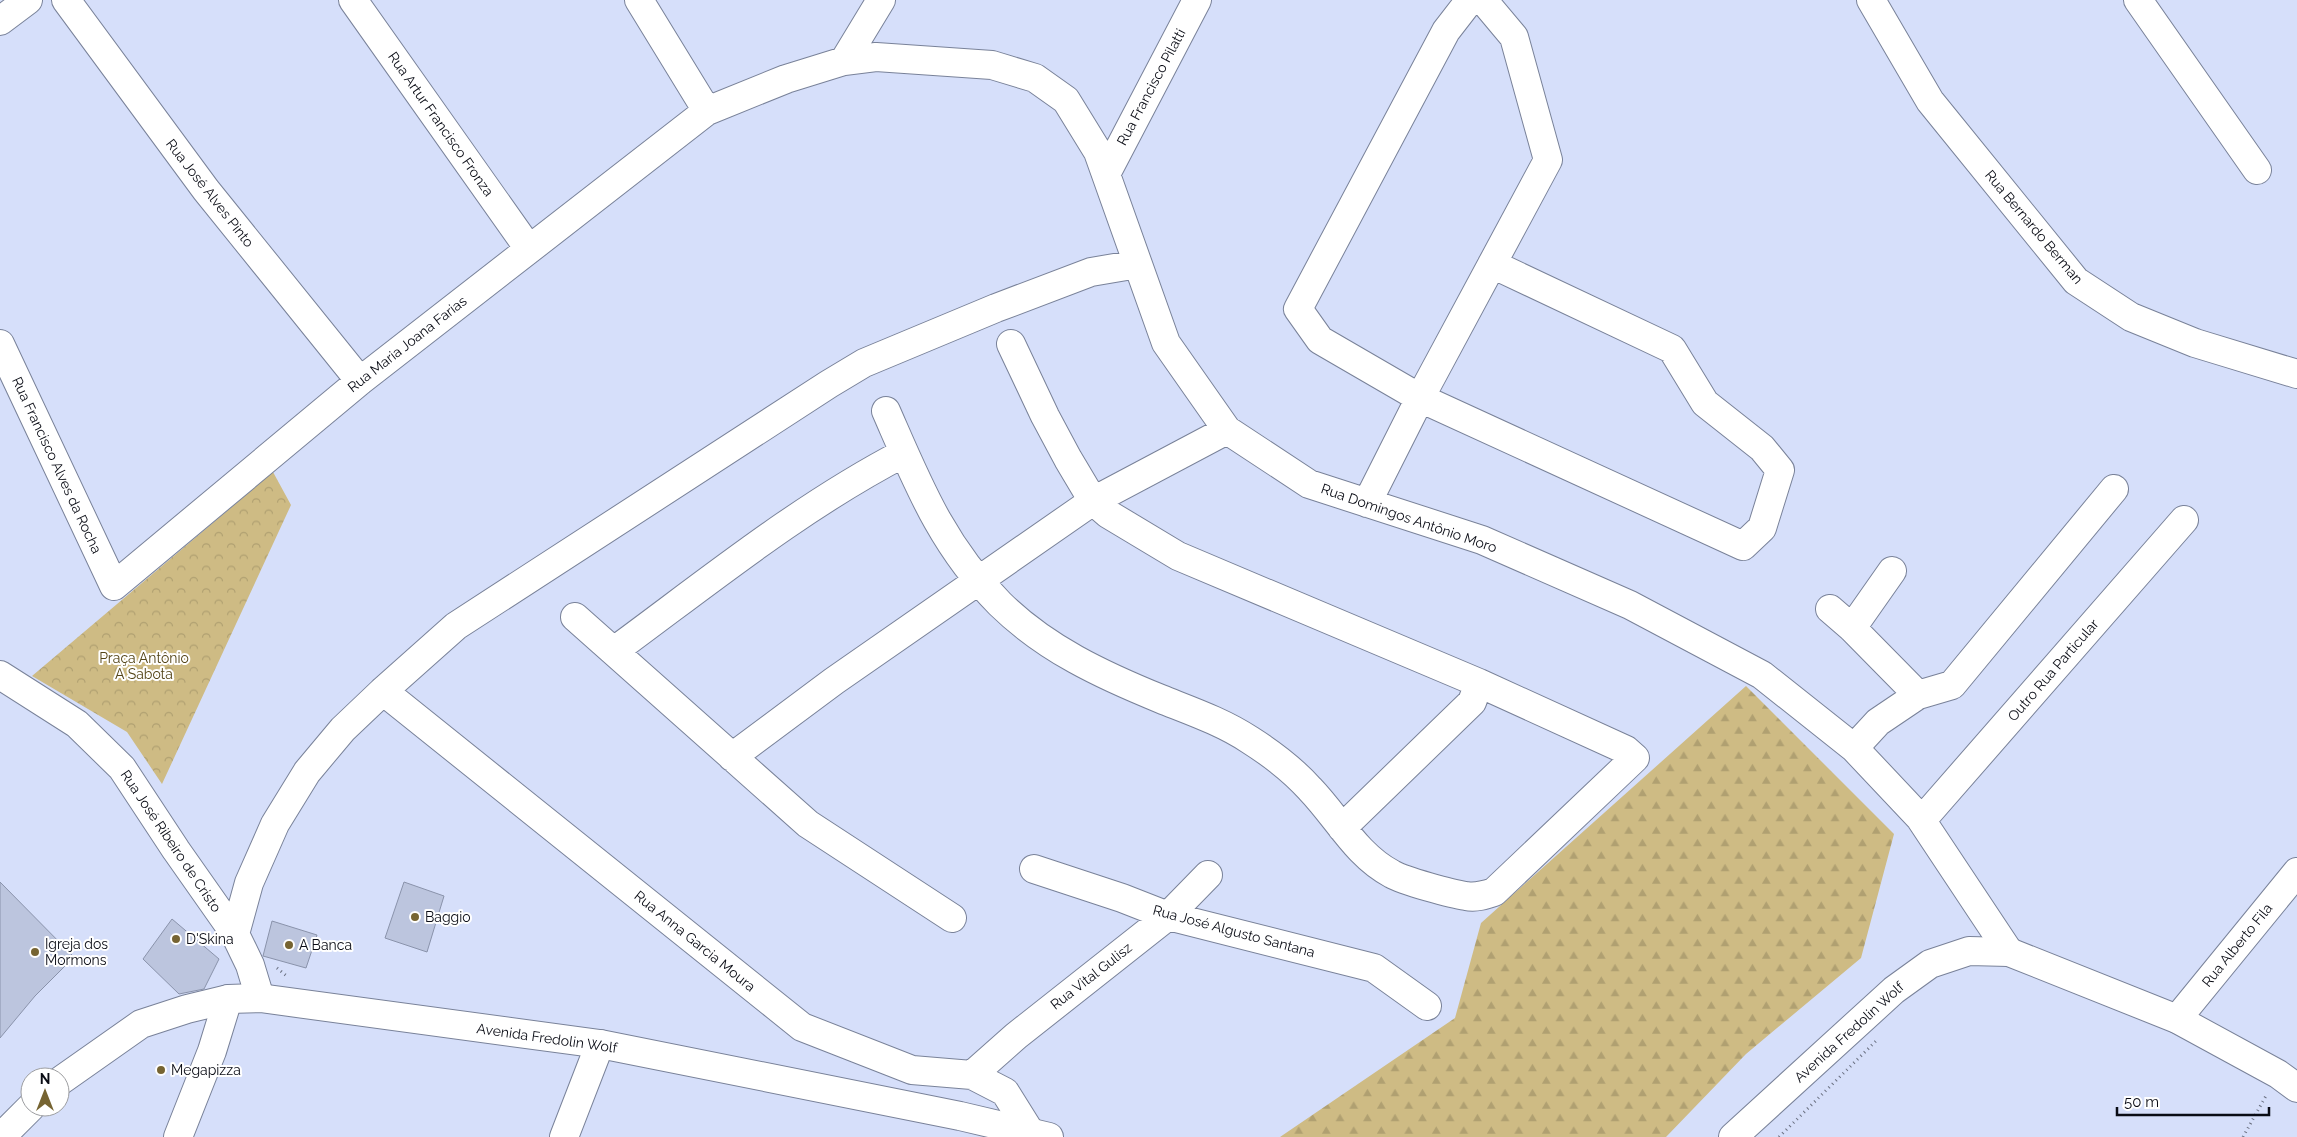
<svg xmlns="http://www.w3.org/2000/svg" width="2297" height="1137" font-family="Raleway,sans-serif">
	<style>
		.forest { fill: url(#forest-firs) }
		.park { fill: url(#park-crowns) }
		.building { fill: #bcc5de; stroke: #8a93ab }
		.lines { fill: none; stroke-linecap: round; stroke-linejoin: round }
		.minor-casing { stroke: #798299; stroke-width: 30 }
		.major-casing { stroke: #798299; stroke-width: 30 }
		.path { stroke: #6a7081; stroke-width: 3; stroke-dasharray: 1 4; stroke-linecap: butt }
		.minor { stroke: #fff; stroke-width: 28 }
		.major { stroke: #fff; stroke-width: 28 }
		.poi-dot { fill: #766432; stroke: #fff; stroke-width: 2 }
		.labels { text-anchor: middle; dominant-baseline: central; stroke-width: 4; stroke-linejoin: round; paint-order: stroke }
		.street-label { font-size: 14px; fill: #0a0c15; stroke: #fff }
		.park-label { font-size: 14px; fill: #544518; stroke: #fff }
		.poi-label { font-size: 14px; fill: #0a0c15; stroke: #fff; text-anchor: start }
	</style>
	<defs>
		<pattern id="forest-firs" width="22" height="20" patternUnits="userSpaceOnUse" patternTransform="scale(1.25)"><rect width="22" height="20" fill="#cebb84"/><path d="M5 1l3.5 6h-7zM16 11l3.5 6h-7z" fill="#b0a071"/></pattern>
		<pattern id="park-crowns" width="20" height="18" patternUnits="userSpaceOnUse" patternTransform="scale(1.25)"><rect width="20" height="18" fill="#cebb84"/><path d="M2 6a3 3 0 1 1 6 0M12 15a3 3 0 1 1 6 0" fill="none" stroke="#b0a071"/></pattern>
	</defs>
	<rect width="100%" height="100%" fill="#d6dffa"/>
	<!-- forest -->
	<path class="forest" d="M1746,686L1894,834L1861,958L1746,1054L1666,1137H1280L1455,1018L1481,923Z"/>
	<!-- park -->
	<path class="park" d="M273,472L291,505L162,784L127,732L32,676Z"/>
	<!-- building -->
	<path class="building" d="M0,882L74,957L35,996L0,1038Z
		M404,882L444,896L427,952L385,938Z
		M172,919L219,959L204,989L179,994L143,959Z
		M272,921L317,935L306,968L263,956Z"/>
	<g class="lines">
		<defs>
			<path id="minor" d="M66,0L206,190L360,381
				M353,0L529,249
				M639,0L707,111
				M1470,0L1446,31L1298,309L1320,340L1420,398L1743,546L1762,528L1780,470L1762,448L1705,403L1672,349L1492,264
				M1871,0L1930,101L2076,281L2131,317L2195,343L2297,374
				M2138,0L2257,170
				M0,21L28,0
				M844,61L881,0
				M1106,174L1197,0
				M0,344L114,586L360,381L707,111L786,79L844,61L876,57L992,65L1035,78L1066,100L1098,152L1166,343L1227,430L1309,484L1482,540L1630,605L1762,675L1854,748L1920,818L2009,952
				M886,411C918,484 942,546 1000,604C1046,649 1102,675 1161,699C1191,711 1223,722 1250,740C1272,754 1293,770 1310,789C1338,818 1356,855 1392,874C1404,881 1452,894 1466,896C1476,898 1485,895 1494,892L1635,758L1626,750L1479,683L1178,556L1108,514L1093,501L1068,459L1045,416L1011,344
				M1367,503L1420,398L1548,160L1514,37L1483,0
				M1830,609L1852,628L1918,695
				M575,617L808,824L952,918
				M1852,628L1892,571
				M614,651C708,582 800,507 904,453
				M0,675L77,724L122,768L176,850L235,934L250,965L260,998
				M383,691L802,1027L912,1070L972,1075L1005,1092L1030,1132
				M1854,748L1878,722L1918,695L1952,685L2114,489
				M732,757L834,681L1093,501L1227,430
				M1922,820L2184,520
				M1342,828L1472,702L1479,683
				M1034,869L1122,898L1168,916L1374,968L1427,1006
				M235,934L249,883L275,824L307,772L343,729L383,691L456,626L829,384L864,363L996,308L1091,272L1138,264
				M2177,1019L2297,872
				M972,1075L1016,1036L1168,916L1208,875
				M178,1137L212,1051L228,999
				M564,1137L600,1044"/>
			<path id="major" d="M60,1081L141,1024L187,1009L228,999L260,998L600,1044L960,1116L1049,1137
				M1,1137L31,1107
				M1733,1137L1894,990L1930,964L1969,951L2009,952L2177,1019L2278,1074L2297,1088"/>
		</defs>
		<!-- minor casing -->
		<use href="#minor" class="minor-casing"/>
		<!-- major casing -->
		<use href="#major" class="major-casing"/>
		<!-- path -->
		<path class="path" d="M277,968L288,977
			M1779,1137L1878,1039
			M2243,1137L2267,1094"/>
		<!-- minor -->
		<use href="#minor" class="minor"/>
		<!-- major -->
		<use href="#major" class="major"/>
	</g>
	<!-- markers -->
	<g class="poi-dot">
		<circle cx="415" cy="917" r="5"/>
		<circle cx="176" cy="939" r="5"/>
		<circle cx="289" cy="945" r="5"/>
		<circle cx="35" cy="952" r="5"/>
		<circle cx="161" cy="1070" r="5"/>
	</g>
	<g class="labels">
		<!-- street labels -->
		<g class="street-label">
			<text transform="translate(1151 87) rotate(-62)">Rua Francisco Pilatti</text>
			<text transform="translate(441 124) rotate(55)">Rua Artur Francisco Fronza</text>
			<text transform="translate(210 193) rotate(52)">Rua José Alves Pinto</text>
			<text transform="translate(2034 227) rotate(50)">Rua Bernardo Berman</text>
			<text transform="translate(407 344) rotate(-38)">Rua Maria Joana Farias</text>
			<text transform="translate(57 465) rotate(65)">Rua Francisco Alves da Rocha</text>
			<text transform="translate(1409 518) rotate(19)">Rua Domingos Antônio Moro</text>
			<text transform="translate(2053 670) rotate(-49)">Outro Rua Particular</text>
			<text transform="translate(171 841) rotate(56)">Rua José Ribeiro de Cristo</text>
			<text transform="translate(1234 931) rotate(15)">Rua José Algusto Santana</text>
			<text transform="translate(695 941) rotate(39)">Rua Anna Garcia Moura</text>
			<text transform="translate(2237 945) rotate(-51)">Rua Alberto Fila</text>
			<text transform="translate(1091 976) rotate(-38)">Rua Vital Gulisz</text>
			<text transform="translate(1849 1032) rotate(-42)">Avenida Fredolin Wolf</text>
			<text transform="translate(547 1038) rotate(8)">Avenida Fredolin Wolf</text>
		</g>
		<!-- park labels -->
		<g class="park-label">
			<text x="144" y="658">Praça Antônio<tspan x="144" dy="16">A Sabota</tspan></text>
		</g>
		<!-- poi labels -->
		<g class="poi-label">
			<text x="425" y="917">Baggio</text>
			<text x="186" y="939">D'Skina</text>
			<text x="45" y="944">Igreja dos<tspan x="45" dy="16">Mormons</tspan></text>
			<text x="299" y="945">A Banca</text>
			<text x="171" y="1070">Megapizza</text>
		</g>
	</g>
	<!-- north arrow -->
	<g transform="translate(45 1092)"><circle r="24" fill="#ffffff" stroke="#9d9ea1"/>
	<path d="M0-4L9 19L0 12L-9 19Z" fill="#766432"/>
	<text y="-8" font-size="14" font-weight="bold" text-anchor="middle" fill="#0a0c15">N</text>
	</g>
	<!-- scale -->
	<path d="M2117 1107v8h152v-8" fill="none" stroke="#0a0c15" stroke-width="2.5"/>
	<text x="2124" y="1107" font-size="15" fill="#0a0c15" stroke="#ffffff" stroke-width="4" paint-order="stroke">50 m</text>
</svg>
